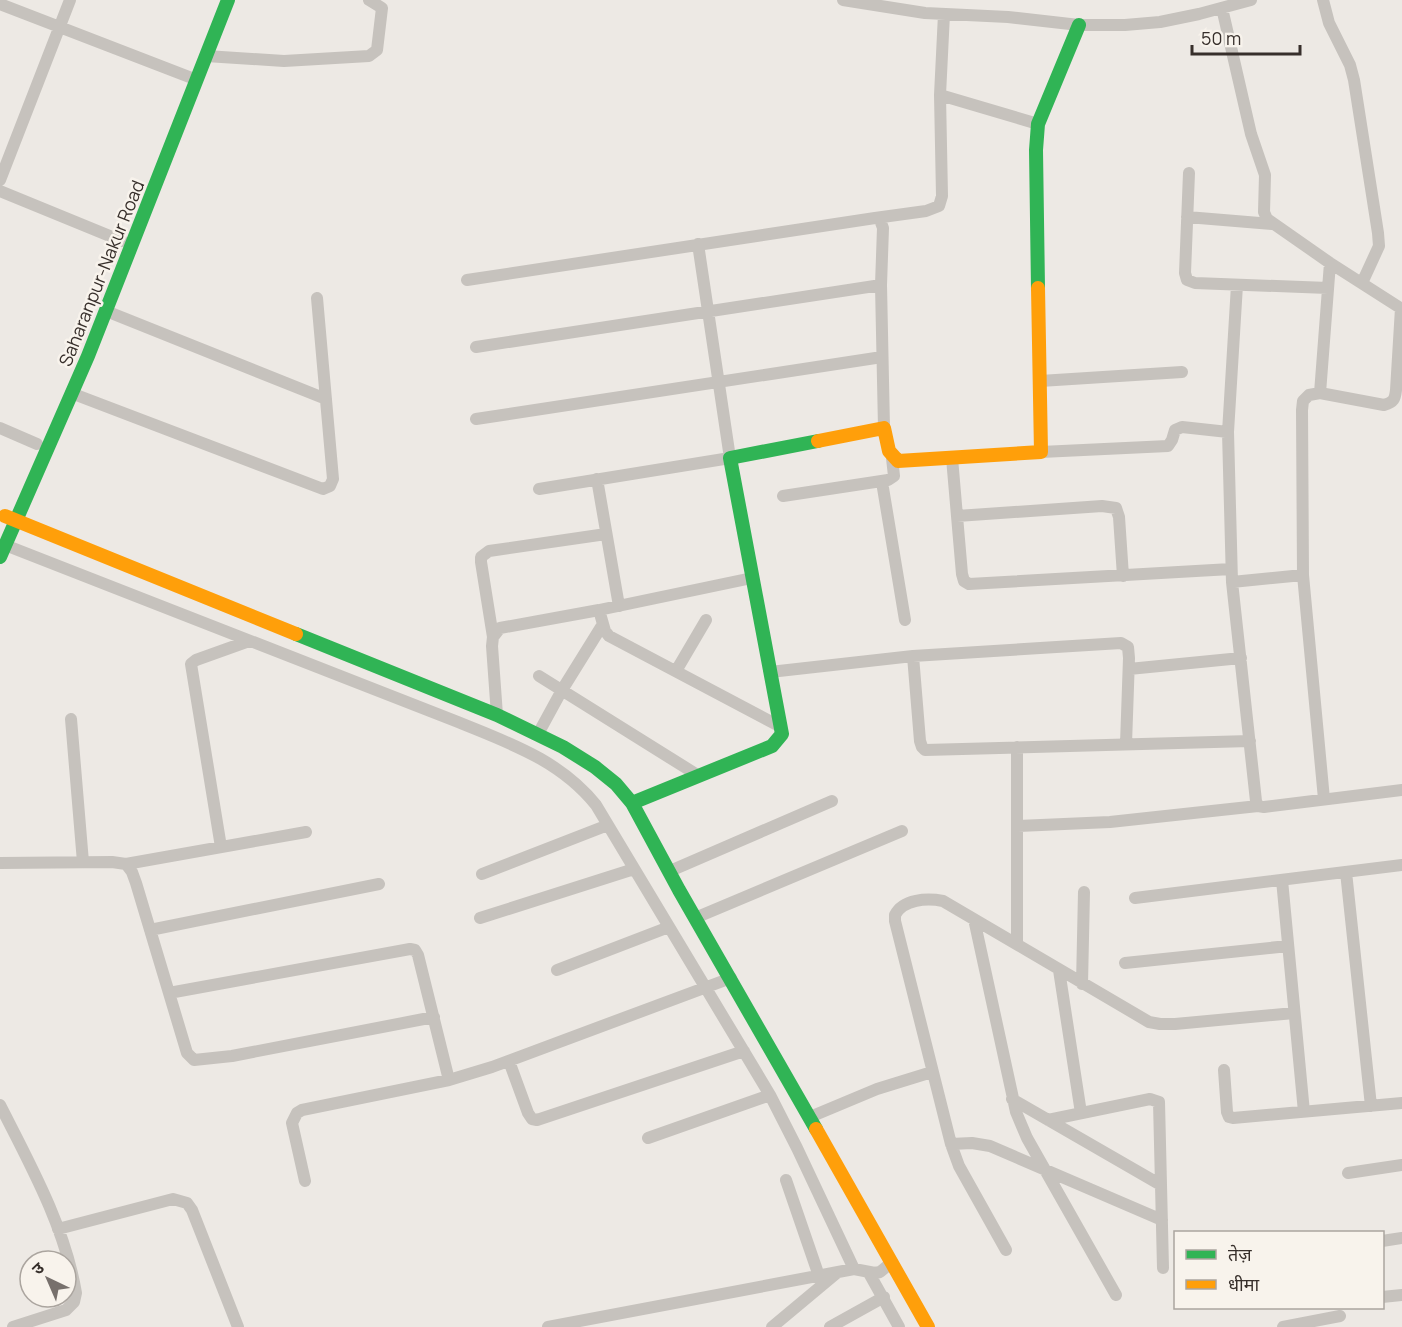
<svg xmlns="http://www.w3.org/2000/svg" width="1402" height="1327" font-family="Manrope,'Noto Sans Devanagari',sans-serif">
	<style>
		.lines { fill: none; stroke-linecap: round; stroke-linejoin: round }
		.street { stroke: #c6c2bd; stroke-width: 12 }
		.fast { stroke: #30b455; stroke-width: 14 }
		.slow { stroke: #ff9f0a; stroke-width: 14 }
		.labels { text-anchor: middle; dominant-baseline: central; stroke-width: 5; stroke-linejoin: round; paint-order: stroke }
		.street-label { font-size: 18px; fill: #372f2b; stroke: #f8f3ec }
	</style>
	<rect width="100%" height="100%" fill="#ede9e4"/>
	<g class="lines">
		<!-- street -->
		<path class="street" d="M843,0L925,13L1008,17L1079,25H1125L1160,22L1199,14L1251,0
			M1323,0L1329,23L1350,65L1354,80L1378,233L1379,246L1362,283
			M0,4L197,80
			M1222,8L1251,134L1265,175L1264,212L1267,219L1330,263L1402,309
			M944,14L940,95L1038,124
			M206,56L284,61L369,56L377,50L382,8L369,0
			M1189,173L1185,273L1187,280L1195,283L1328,288
			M0,180L70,0
			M0,191L122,241
			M1187,217L1272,224
			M875,218L926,211L939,206L942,196L940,95
			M467,280L875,218L880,220L883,228L881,285L884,428
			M1237,285L1228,432L1232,582L1256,801L1258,806L1264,807L1402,790
			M106,311L326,399
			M476,347L881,285
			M1040,381L1182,372
			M71,393L323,489L330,486L333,479L317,298
			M1320,393L1330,263
			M476,419L882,357
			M0,428L37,444
			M1041,452L1168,446L1172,440L1175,430L1182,427L1228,432
			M952,458L962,574L964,581L969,584L1231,569
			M597,479L619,606
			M882,482L905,620
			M539,489L730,458L698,244
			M783,496L888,480L894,476L892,458
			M957,516L1102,506L1116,508L1119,517L1123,576
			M5,545L458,722C509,743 560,760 596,805L770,1095L797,1148L854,1269
			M1232,582L1303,575
			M599,610L605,631L609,636L781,727
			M493,637L481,562V557L489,551L606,534
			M913,656L920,741L922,747L925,750L1250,741
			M1129,669L1241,658
			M676,671L706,620
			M770,672L913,656L1121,643L1128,647L1129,658L1126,744
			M539,676L699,776
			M497,715L492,646L493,637L500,628L599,610L752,578
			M71,719L83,862
			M538,734L562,690L603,624
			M1017,747V944
			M1324,799L1303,575L1302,410L1303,401L1309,395L1320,393L1384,405C1394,402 1395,399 1396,390L1401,308
			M1018,826L1110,822L1258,806
			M221,847L191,664L196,660L249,641
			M0,863L112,862L126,864L132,872L136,883L187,1053L194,1060L232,1056L434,1017
			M126,864L306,832
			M670,871L832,801
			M1346,872L1371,1106
			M482,874L608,825
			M1282,880L1304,1112
			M1135,898L1402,865
			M480,918L634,869
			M695,918L902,831
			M974,919L1016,1112L1027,1138L1116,1295
			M150,930L379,884
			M1125,963L1288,946
			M557,970L669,927
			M1059,970L1081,1113
			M1082,984L1084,892
			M169,993L410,949L415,950L418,955L449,1080
			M509,1061L528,1113L532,1119L537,1120L744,1051
			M1224,1070L1227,1112L1229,1117L1233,1118L1402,1103
			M1012,1099L1161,1185
			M0,1105C30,1164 65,1227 76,1293L74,1302L66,1310L13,1327
			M810,1117L877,1089L932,1072
			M1048,1120L1150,1099L1159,1102L1163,1268
			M648,1138L770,1095
			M951,1144L972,1143L990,1146L1162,1220
			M1348,1173L1402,1165
			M786,1180L819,1276
			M305,1181L292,1123L297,1113L302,1110L449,1080L492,1067L731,978
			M58,1229L173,1199L187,1203L192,1210L238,1327
			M1382,1241L1402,1238
			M1006,1250L959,1166L951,1144L895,921V915C903,899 927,898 943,901L1149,1022L1160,1024H1175L1294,1013
			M869,1273L899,1327
			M1382,1297L1402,1295
			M548,1327L838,1272
			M772,1327L838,1272L854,1269L875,1273L880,1272L892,1262
			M830,1327L884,1297
			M1283,1327L1340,1316"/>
		<!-- fast -->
		<path class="fast" d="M1038,288L1036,150L1038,124L1079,25
			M0,557L88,356L228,0
			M296,634L497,715L563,747L595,767L616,784L632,803L679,890L816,1129
			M632,803L772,746L782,734L730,458L818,441"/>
		<!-- slow -->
		<path class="slow" d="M818,441L884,428L889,451L898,461L1041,452L1038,288
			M5,516L296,634
			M816,1129L928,1327"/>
	</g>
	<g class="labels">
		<!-- street labels -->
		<g class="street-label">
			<text transform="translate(101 273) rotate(-68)">Saharanpur-Nakur Road</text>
		</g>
	</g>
	<!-- legend -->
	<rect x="1174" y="1231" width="210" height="78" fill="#f8f3ec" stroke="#aba59f" stroke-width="1.5"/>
	<rect x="1186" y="1250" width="30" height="9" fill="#30b455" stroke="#aba59f" stroke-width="1.5"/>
	<text x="1228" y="1261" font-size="18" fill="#372f2b">तेज़</text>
	<rect x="1186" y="1280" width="30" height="9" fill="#ff9f0a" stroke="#aba59f" stroke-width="1.5"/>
	<text x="1228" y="1291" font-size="18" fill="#372f2b">धीमा</text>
	<!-- north arrow -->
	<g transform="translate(48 1279) rotate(316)"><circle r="28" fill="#f8f3ec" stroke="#aba59f" stroke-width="1.5"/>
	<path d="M0-4.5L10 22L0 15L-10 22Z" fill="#77706c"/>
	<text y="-9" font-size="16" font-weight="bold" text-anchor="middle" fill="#372f2b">उ</text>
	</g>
	<!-- scale -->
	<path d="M1192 45v9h108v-9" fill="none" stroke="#372f2b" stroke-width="3"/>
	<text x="1201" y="45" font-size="18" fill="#372f2b" stroke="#f8f3ec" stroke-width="4.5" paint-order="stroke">50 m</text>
</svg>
